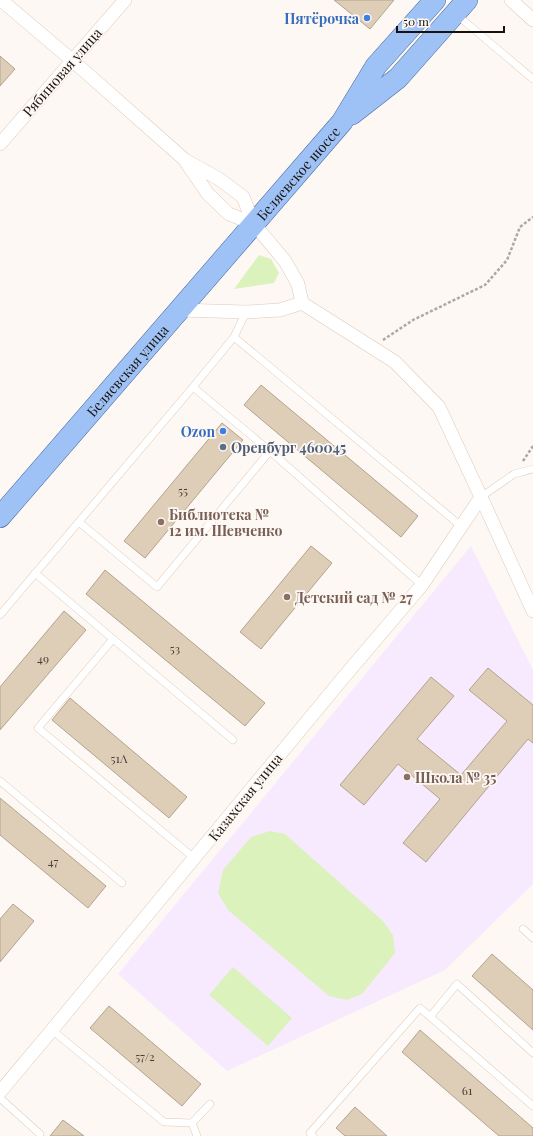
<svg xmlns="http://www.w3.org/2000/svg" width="533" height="1136" font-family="'Playfair Display',serif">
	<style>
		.education { fill: #f7eafe }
		.green { fill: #dbf2bc }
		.building { fill: #deceb8; stroke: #b2a38d }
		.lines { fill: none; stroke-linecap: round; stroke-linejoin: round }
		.lane-casing { stroke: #dfc9b7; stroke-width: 8 }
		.street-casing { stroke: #dfc9b7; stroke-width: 14 }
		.primary-casing { stroke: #4569a0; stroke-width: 22 }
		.path { stroke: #aea8a3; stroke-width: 2.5; stroke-dasharray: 3 2; stroke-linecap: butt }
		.lane { stroke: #fff; stroke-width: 7 }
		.street { stroke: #fff; stroke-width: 13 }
		.primary { stroke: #9ec2f6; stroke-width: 21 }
		.shop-dot { fill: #3f7fe0; stroke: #fdf8f4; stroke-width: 1.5 }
		.service-dot { fill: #5c6f8a; stroke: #fdf8f4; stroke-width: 1.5 }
		.education-dot { fill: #8d6e63; stroke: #fdf8f4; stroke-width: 1.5 }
		.labels { text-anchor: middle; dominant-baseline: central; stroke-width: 3.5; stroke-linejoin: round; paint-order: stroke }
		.number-label { font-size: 12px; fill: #4a4036 }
		.shop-label { font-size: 14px; font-weight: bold; fill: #366cbe; stroke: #fdf8f4; text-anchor: end }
		.street-label { font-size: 14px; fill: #19110b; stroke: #fdf8f4 }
		.service-label { font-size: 14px; font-weight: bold; fill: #4e5e75; stroke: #fdf8f4; text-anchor: start }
		.education-label { font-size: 14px; font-weight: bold; fill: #785e54; stroke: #fdf8f4; text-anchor: start }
	</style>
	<rect width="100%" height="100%" fill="#fdf8f4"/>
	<!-- education -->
	<path class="education" d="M471,546L533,670V884L445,970L227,1071L118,974Z"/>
	<!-- green -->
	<path class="green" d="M259,255L271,259L279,273L274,283L234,289Z
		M270,831L285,834L383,921L393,935L395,953L362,994L347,1000L329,996L228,910L218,893L223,870L251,837Z
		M233,967L292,1018L268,1046L209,995Z"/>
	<!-- building -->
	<path class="building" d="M334,0H394L370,29Z
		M0,56L15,69L0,86Z
		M261,385L418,516L401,537L244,405Z
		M222,423L243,440L145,558L124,541Z
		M311,546L332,563L261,649L240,632Z
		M105,570L265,703L245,726L86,594Z
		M64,611L86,630L0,730V687Z
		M488,668L533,705V743L528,739L426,862L403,843L440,799L398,764L364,805L340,785L431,677L454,696L417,739L461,775L507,721L469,690Z
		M70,698L187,797L169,818L52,720Z
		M0,798L106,886L88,908L0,835Z
		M13,904L34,921L0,962V919Z
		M492,954L533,990V1030L472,976Z
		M109,1006L201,1084L182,1106L90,1028Z
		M420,1030L533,1128V1136H499L402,1052Z
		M355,1107L387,1136H345L336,1128Z
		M63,1120L84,1136H50Z"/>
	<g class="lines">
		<defs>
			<path id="lane" d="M457,15L533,79
				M234,337L461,526
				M193,387L270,451L422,585
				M481,497L514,474L533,469
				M79,522L157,587L270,451
				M35,573L113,639L38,728L194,858
				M0,615L193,387L234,337L246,312
				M113,639L233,740
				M0,781L122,883
				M523,929L533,938
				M430,1017L457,984L533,1053
				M52,1030L164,1122L192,1123L210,1104
				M0,1098L40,1134
				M192,1123L197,1136
				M313,1136L310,1133L420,1008L533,1106"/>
			<path id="street" d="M1,0L73,61L185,160L219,179L243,197L254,224L285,261L298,284L302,303L395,362L439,407L481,497L533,611
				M511,0L533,20
				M0,144L125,0
				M186,162L208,194L229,214L254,224
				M179,310L246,312L280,310L302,303
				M0,1092L52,1030L343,678L422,585L481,497"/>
			<g id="primary">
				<path d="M352,114L398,78L467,0"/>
				<path id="s1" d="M0,517L342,122L376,66L435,0"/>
			</g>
		</defs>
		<!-- lane casing -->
		<use href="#lane" class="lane-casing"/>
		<!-- street casing -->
		<use href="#street" class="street-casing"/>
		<!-- primary casing -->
		<use href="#primary" class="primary-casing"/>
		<!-- path -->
		<path class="path" d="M383,340L413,320L485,285L507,260L520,227L533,217
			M523,461L533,446"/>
		<!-- lane -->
		<use href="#lane" class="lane"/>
		<!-- street -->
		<use href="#street" class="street"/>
		<!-- primary -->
		<use href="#primary" class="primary"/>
	</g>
	<!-- markers -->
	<g class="shop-dot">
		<circle cx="367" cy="18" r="4"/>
		<circle cx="223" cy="431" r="4"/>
	</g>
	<circle class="service-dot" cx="223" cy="447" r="4"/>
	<g class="education-dot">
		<circle cx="161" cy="522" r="4"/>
		<circle cx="287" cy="597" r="4"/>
		<circle cx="407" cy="777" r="4"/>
	</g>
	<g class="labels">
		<!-- number labels -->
		<g class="number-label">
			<text x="183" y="490">55</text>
			<text x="175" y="648">53</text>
			<text x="43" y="658">49</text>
			<text x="119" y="758">51А</text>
			<text x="53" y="861">47</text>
			<text x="145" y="1056">57/2</text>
			<text x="467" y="1090">61</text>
		</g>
		<!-- shop labels -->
		<g class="shop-label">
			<text x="359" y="18">Пятёрочка</text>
			<text x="215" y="431">Ozon</text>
		</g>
		<!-- street labels -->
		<g class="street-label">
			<text transform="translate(62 72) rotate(-49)">Рябиновая улица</text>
			<text stroke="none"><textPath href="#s1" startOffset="455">Беляевское шоссе</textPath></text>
			<text stroke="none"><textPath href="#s1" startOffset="194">Беляевская улица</textPath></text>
			<text transform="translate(245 797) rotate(-51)">Казахская улица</text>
		</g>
		<!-- service labels -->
		<g class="service-label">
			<text x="231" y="447">Оренбург 460045</text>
		</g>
		<!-- education labels -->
		<g class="education-label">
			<text x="169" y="514">Библиотека №<tspan x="169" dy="16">12 им. Шевченко</tspan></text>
			<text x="295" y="597">Детский сад № 27</text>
			<text x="415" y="777">Школа № 35</text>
		</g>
	</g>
	<!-- scale -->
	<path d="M397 26v6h107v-6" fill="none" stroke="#19110b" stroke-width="2"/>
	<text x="403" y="26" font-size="12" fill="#19110b" stroke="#fdf8f4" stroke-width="3" paint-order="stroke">50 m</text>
</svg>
